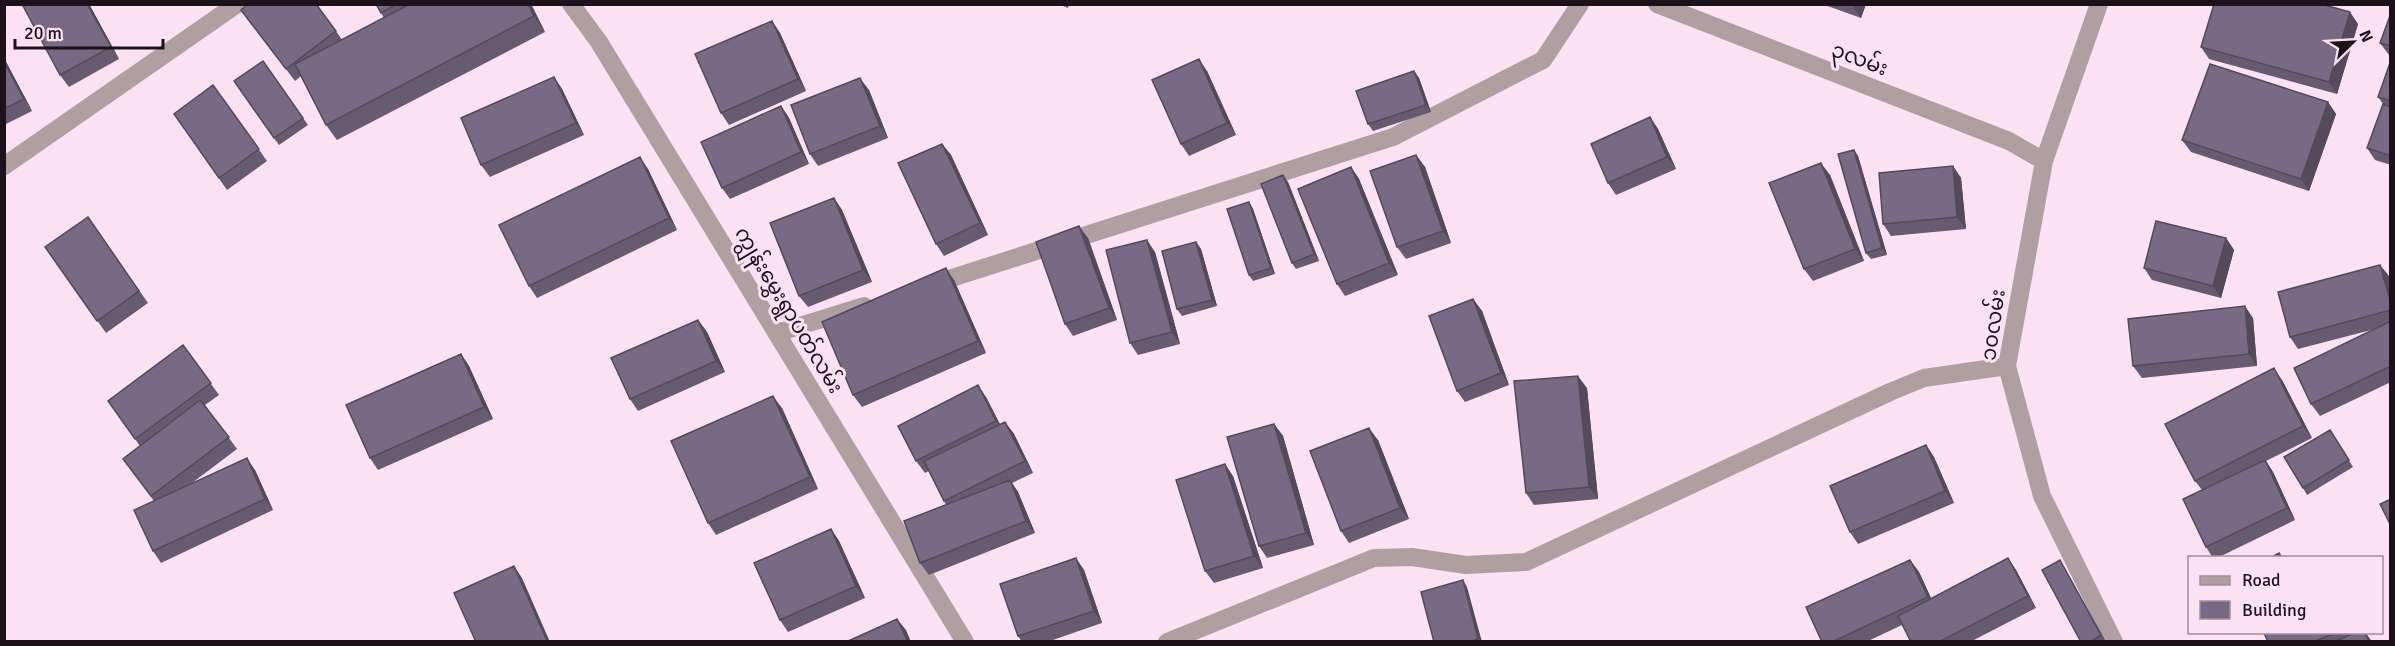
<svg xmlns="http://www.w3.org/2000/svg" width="2395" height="646" font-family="Signika,'Noto Sans Myanmar',sans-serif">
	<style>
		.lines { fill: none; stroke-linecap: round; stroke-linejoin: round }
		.minor { stroke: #af9fa0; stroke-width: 18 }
		.wall { fill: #665b70 }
		.shaded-wall { fill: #534a5b }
		.building { fill: #776a82; stroke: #534a5b; stroke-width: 1.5 }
		.labels { text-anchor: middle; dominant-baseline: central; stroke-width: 6; stroke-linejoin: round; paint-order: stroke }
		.street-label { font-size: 21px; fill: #1d1219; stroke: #fde2f3 }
	</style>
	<rect width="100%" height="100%" fill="#fde2f3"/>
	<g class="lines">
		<!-- minor -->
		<path class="minor" d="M571,4L599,42L965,642
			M1657,4L2009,141L2044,161
			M2099,4L2044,161L2007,366L2042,496L2114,642
			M4,166L237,4
			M930,285L1393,137L1543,60L1580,4
			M777,333L864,306
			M1167,642L1374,558L1412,557L1466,565L1526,562L1890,392L1924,378L2007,366"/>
	</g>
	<!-- wall -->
	<path class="wall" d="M22,4H89L119,59L69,87L60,75Z
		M376,4H531L545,32L337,140L326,125L301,76L295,81L241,10L336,31L342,40L384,18Z
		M1058,4H1069L1068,8Z
		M1822,4H1866L1861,18Z
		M2391,13V56L2389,55L2380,43Z
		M772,21L780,33L806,91L729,125L721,113Z
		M2358,24L2337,94L2209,59L2201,47Z
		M4,58L32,111L4,125Z
		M2391,60V107L2383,104L2378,97Z
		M263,61L308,125L279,145L234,81Z
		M1207,71L1236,135L1189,156L1181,144Z
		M1414,71L1419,78L1431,112L1373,131L1368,124Z
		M554,77L562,89L584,135L490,177L481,165Z
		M213,85L267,161L227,190L174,114Z
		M869,90L888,138L818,166L810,154Z
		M2328,102L2336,114L2309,191L2191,152L2182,140Z
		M781,106L789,118L809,164L730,199L722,188Z
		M2391,107V165L2375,160L2367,148Z
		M1650,117L1658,129L1676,169L1616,195L1608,183Z
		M942,144L951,155L988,235L944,256L936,244Z
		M1854,150L1858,156L1887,255L1871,259L1866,253Z
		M1416,155L1425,167L1451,243L1406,259L1397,247Z
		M1953,166L1961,178L1966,229L1891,236L1883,224Z
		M1351,167L1359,179L1398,275L1345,296L1337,284Z
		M648,169L677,230L537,298L529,286Z
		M1830,175L1864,261L1813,281L1804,269Z
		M1288,182L1319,261L1296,269L1292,263Z
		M834,198L842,210L872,282L808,307L799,296Z
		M1249,202L1253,209L1275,274L1253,281L1249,275Z
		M88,217L148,303L106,333L45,247Z
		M1088,238L1117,320L1073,336L1065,324Z
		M2226,238L2234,250L2221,298L2152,280L2144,268Z
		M1196,242L1201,249L1217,306L1182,316L1177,309Z
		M1155,252L1180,344L1138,355L1130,343Z
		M2389,276L2391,283V382L2320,416L2311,404L2375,329L2298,349L2290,337Z
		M954,280L986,353L862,407L853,395Z
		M1473,299L1482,311L1509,385L1465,402L1457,391Z
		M2253,318L2257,366L2142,378L2133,366Z
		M698,320L707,332L725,372L638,411L630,399Z
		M183,345L219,395L205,405L237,449L192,483L255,470L273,510L161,563L153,551L154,501L123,459L140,446L108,401Z
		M461,354L469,366L493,419L378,470L370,458Z
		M2282,380L2312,438L2266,461L2273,472L2295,520L2217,558H2213L2206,547L2202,490L2195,481Z
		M1587,388L1598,499L1534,505L1526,493Z
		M986,397L1000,424L1005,422L1014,434L1033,473L1012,483L1018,492L1035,533L929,575L920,563L946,505L929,471L925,473L916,461Z
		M782,408L818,489L716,535L708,523Z
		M1274,424L1283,436L1314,545L1267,558L1259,546Z
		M2334,436L2353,467L2307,495L2303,488Z
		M1378,440L1409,519L1349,543L1341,531Z
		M1926,445L1934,457L1954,503L1858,544L1850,532Z
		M1233,476L1263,568L1214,583L1205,571Z
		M831,529L839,541L865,598L788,632L780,620Z
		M2008,558L2016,570L2036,608L1970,642H1911L1902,625L1866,642H1822L1910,560L1919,572L1931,598Z
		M2064,567L2106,642H2081Z
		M1084,570L1102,623L1047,642H1022L1018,636Z
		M2264,633H2351L2352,634L2372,642H2268Z"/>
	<!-- shaded-wall -->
	<path class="shaded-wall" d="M87,4H89L119,59L111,47Z
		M528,4H531L545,32L534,16Z
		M1853,4H1866L1861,18L1853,6Z
		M2350,12L2358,24L2337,94L2329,82Z
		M772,21L780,33L806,91L798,79Z
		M4,58L32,111L24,99L4,62Z
		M1199,59L1207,71L1236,135L1227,123Z
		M1414,71L1419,78L1431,112L1426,105Z
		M554,77L562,89L584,135L576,123Z
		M860,78L869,90L888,138L880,126Z
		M2328,102L2336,114L2309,191L2301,179Z
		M781,106L789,118L809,164L801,152Z
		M1650,117L1658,129L1676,169L1667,157Z
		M942,144L951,155L988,235L980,223Z
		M1854,150L1858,156L1887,255L1882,248Z
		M1416,155L1425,167L1451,243L1443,231Z
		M640,157L648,169L677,230L669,218Z
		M1821,163L1830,175L1864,261L1855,249Z
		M1953,166L1961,178L1966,229L1957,217Z
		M1351,167L1359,179L1398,275L1389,263Z
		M1283,175L1288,182L1319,261L1314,254Z
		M834,198L842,210L872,282L863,270Z
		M1249,202L1253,209L1275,274L1271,268Z
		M1079,226L1088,238L1117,320L1109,308Z
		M2226,238L2234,250L2221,298L2213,286Z
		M1147,240L1155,252L1180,344L1172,332Z
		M1196,242L1201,249L1217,306L1212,300Z
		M2380,265L2389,276L2391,283V303Z
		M946,268L954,280L986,353L978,341Z
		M1473,299L1482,311L1509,385L1501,373Z
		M2245,306L2253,318L2257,366L2249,354Z
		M698,320L707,332L725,372L716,361Z
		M461,354L469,366L493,419L484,407Z
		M2274,368L2282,380L2312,438L2303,426Z
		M1578,376L1587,388L1598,499L1589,487Z
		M978,385L986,397L1004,433L996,421Z
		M773,396L782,408L818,489L810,477Z
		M1005,422L1014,434L1033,473L1025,461Z
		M1274,424L1283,436L1314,545L1306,533Z
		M1369,428L1378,440L1409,519L1400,508Z
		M1926,445L1934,457L1954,503L1945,491Z
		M247,458L255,470L273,510L265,499Z
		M2265,460L2273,472L2295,520L2287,508Z
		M1225,464L1233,476L1263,568L1254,556Z
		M1010,480L1018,492L1035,533L1026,521Z
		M831,529L839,541L865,598L856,586Z
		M1076,558L1084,570L1102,623L1094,611Z
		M2008,558L2016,570L2036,608L2028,596Z
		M1910,560L1919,572L1936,609L1928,597Z
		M2060,560L2064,567L2106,642L2101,635Z
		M514,566L522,578L550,642L547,641Z
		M1463,580L1467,587L1482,642H1480L1478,639Z
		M897,619L906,630L911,642H908Z
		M2365,633H2366L2372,642H2369Z"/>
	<!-- building -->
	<path class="building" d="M22,4H87L111,47L60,75Z
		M248,4H316L336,31L286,69L241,10Z
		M376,4H397L381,13Z
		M410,4H528L534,16L326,125L295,64Z
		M2214,4H2321L2350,12L2329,82L2201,47Z
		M2391,13V46L2380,43Z
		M772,21L798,79L721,113L695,54Z
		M1199,59L1227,123L1181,144L1152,80Z
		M2391,60V101L2378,97Z
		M263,61L303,118L274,138L234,81Z
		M4,62L24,99L4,109Z
		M2210,64L2328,102L2301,179L2182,140Z
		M1414,71L1426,105L1368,124L1356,91Z
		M554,77L576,123L481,165L461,118Z
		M860,78L880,126L810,154L791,105Z
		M213,85L259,149L219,178L174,114Z
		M2383,104L2391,107V156L2367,148Z
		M781,106L801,152L722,188L701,142Z
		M1650,117L1667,157L1608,183L1591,144Z
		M942,144L980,223L936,244L898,163Z
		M1854,150L1882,248L1866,253L1838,154Z
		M1416,155L1443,231L1397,247L1370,171Z
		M640,157L669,218L529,286L499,225Z
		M1821,163L1855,249L1804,269L1769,183Z
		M1953,166L1957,217L1883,224L1879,173Z
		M1351,167L1389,263L1337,284L1298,189Z
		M1283,175L1314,254L1292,263L1261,184Z
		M834,198L863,270L799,296L770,223Z
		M1249,202L1271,268L1249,275L1227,209Z
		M88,217L139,291L97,321L45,247Z
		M2156,221L2226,238L2213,286L2144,268Z
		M1079,226L1109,308L1065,324L1036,242Z
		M1147,240L1172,332L1130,343L1106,250Z
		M1196,242L1212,300L1177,309L1162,251Z
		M2380,265L2391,303V310L2290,337L2278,292Z
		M946,268L978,341L853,395L822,322Z
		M1473,299L1501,373L1457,391L1429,316Z
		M2245,306L2249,354L2133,366L2128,319Z
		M698,320L716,361L630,399L611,358Z
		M2391,321V366L2311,404L2294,368Z
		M183,345L211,383L135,439L108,401Z
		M461,354L484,407L370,458L346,405Z
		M2274,368L2303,426L2195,481L2165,424Z
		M1578,376L1589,487L1526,493L1514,381Z
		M978,385L996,421L916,461L898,426Z
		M773,396L810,477L708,523L671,441Z
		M200,400L229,437L151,496L123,459Z
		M1005,422L1025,461L944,501L924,461Z
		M1274,424L1306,533L1259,546L1227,437Z
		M1369,428L1400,508L1341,531L1310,451Z
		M2330,430L2349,460L2303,488L2284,457Z
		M1926,445L1945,491L1850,532L1830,486Z
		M247,458L265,499L153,551L134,510Z
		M2265,460L2287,508L2206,547L2183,499Z
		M1225,464L1254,556L1205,571L1176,480Z
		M1010,480L1026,521L920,563L904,521Z
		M2391,499V526L2380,504Z
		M831,529L856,586L780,620L754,563Z
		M2279,553L2282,558H2270Z
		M1076,558L1094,611L1018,636L1000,584Z
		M2008,558L2028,596L1939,642H1911L1898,616Z
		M1910,560L1928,597L1832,642H1822L1806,607Z
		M2060,560L2101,635L2090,642H2081L2042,570Z
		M514,566L547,641L476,642L454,593Z
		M1463,580L1478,639L1469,642H1434L1421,592Z
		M897,619L908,642H846Z
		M2264,633H2335L2313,642H2268Z
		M2354,633H2365L2369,642H2334Z"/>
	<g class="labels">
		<!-- street labels -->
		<g class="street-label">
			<text transform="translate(1860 59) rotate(21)">၃လမ်း</text>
			<text transform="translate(789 310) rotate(59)">ကျွန်းမွှေးရွာပတ်လမ်း</text>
			<text transform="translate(1993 325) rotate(-82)">၁၀လမ်း</text>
		</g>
	</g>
	<!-- border -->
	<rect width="2395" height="646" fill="none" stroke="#1d1219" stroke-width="12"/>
	<!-- legend -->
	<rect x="2188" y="556" width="195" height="78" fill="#fde2f3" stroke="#a38f9c" stroke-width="1.5"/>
	<rect x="2200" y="576" width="30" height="9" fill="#af9fa0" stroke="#a38f9c" stroke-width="1.5"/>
	<text x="2242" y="586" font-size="18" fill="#1d1219">Road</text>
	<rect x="2200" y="601" width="30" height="18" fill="#776a82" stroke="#a38f9c" stroke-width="1.5"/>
	<text x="2242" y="616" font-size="18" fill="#1d1219">Building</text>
	<!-- north arrow -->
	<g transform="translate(2353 42) rotate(66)" stroke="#fde2f3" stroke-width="4.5" paint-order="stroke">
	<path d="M0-4.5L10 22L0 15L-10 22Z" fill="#1d1219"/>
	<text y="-9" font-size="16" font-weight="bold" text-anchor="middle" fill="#1d1219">N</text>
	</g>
	<!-- scale -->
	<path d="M15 39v9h148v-9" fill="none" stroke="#1d1219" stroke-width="3"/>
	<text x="24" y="39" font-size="18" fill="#1d1219" stroke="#fde2f3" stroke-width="4.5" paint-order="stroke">20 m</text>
</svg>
